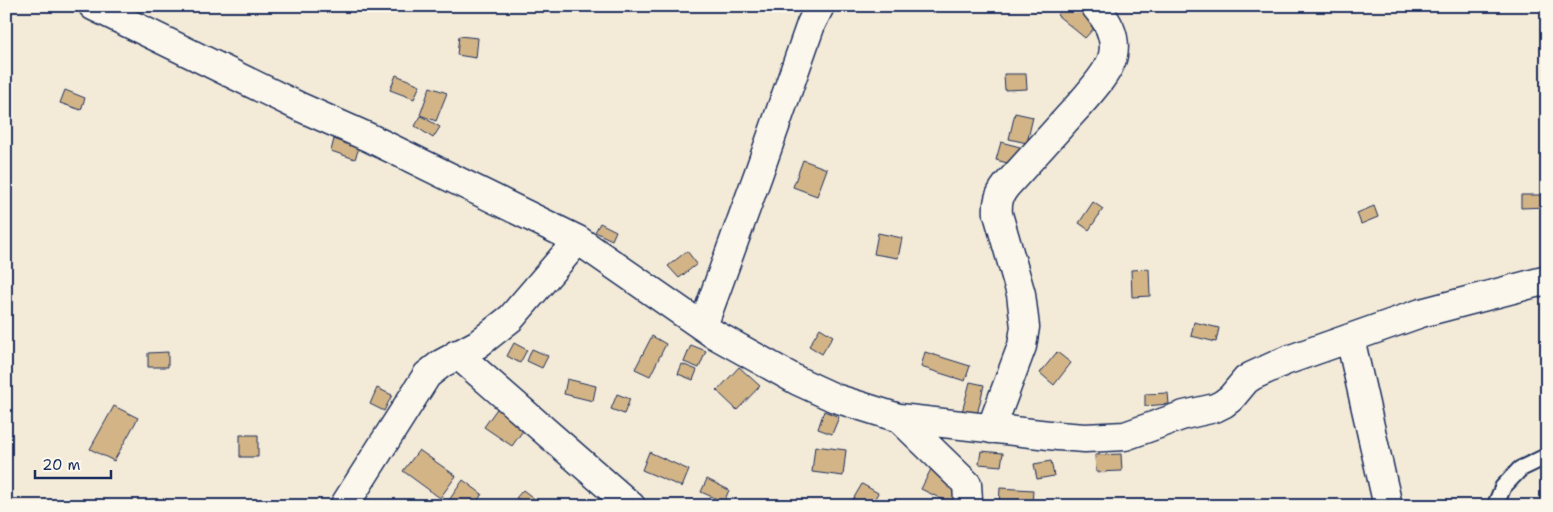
<svg xmlns="http://www.w3.org/2000/svg" width="1553" height="512" font-family="'Shantell Sans',sans-serif">
	<style>
		.building { fill: #d3b486; stroke: #1b2f5e }
		.lines { fill: none; stroke-linecap: round; stroke-linejoin: round }
		.service-casing { stroke: #1b2f5e; stroke-width: 19 }
		.minor-casing { stroke: #1b2f5e; stroke-width: 31 }
		.service { stroke: #fbf7ec; stroke-width: 15 }
		.minor { stroke: #fbf7ec; stroke-width: 28 }
	</style>
	<rect width="100%" height="100%" fill="#f3ead8"/>
	<filter id="ink" filterUnits="userSpaceOnUse"><feTurbulence type="fractalNoise" baseFrequency=".02" numOctaves="2"/><feDisplacementMap in="SourceGraphic" scale="10" xChannelSelector="R" yChannelSelector="G"/><feConvolveMatrix kernelMatrix="1 2 1 2 8 2 1 2 1" color-interpolation-filters="sRGB"/></filter>
	<g filter="url(#ink)">
		<!-- building -->
		<path class="building" d="M1065,6H1073L1096,26L1085,38L1057,15Z
			M459,36L478,38L476,58L457,55Z
			M1004,74H1026L1027,89L1005,90Z
			M396,75L420,85L414,99L390,90Z
			M430,87L447,93L436,121L420,115Z
			M65,90L85,98L81,110L60,103Z
			M1015,113L1033,117L1027,143L1009,139Z
			M421,116L440,127L433,138L415,126Z
			M334,139L359,148L355,159L331,151Z
			M1001,142L1020,147L1015,165L996,160Z
			M803,160L827,169L817,196L793,187Z
			M1521,195H1547V207L1521,208Z
			M1093,202L1103,209L1089,230L1079,223Z
			M1374,206L1378,217L1361,224L1357,213Z
			M600,223L616,231L612,240L595,232Z
			M878,233L902,238L898,258L874,254Z
			M687,251L697,264L679,278L668,266Z
			M1149,269L1150,296L1132,297L1131,270Z
			M1194,322L1219,328L1216,342L1191,336Z
			M820,328L833,336L822,354L809,346Z
			M652,336L666,344L650,376L635,369Z
			M514,343L527,350L520,363L507,356Z
			M691,345L706,351L699,368L684,362Z
			M532,349L548,356L542,368L527,361Z
			M168,352V367H148V353Z
			M925,352L970,366L965,381L921,367Z
			M1057,352L1071,363L1054,385L1040,373Z
			M682,364L697,370L693,380L678,374Z
			M739,367L760,386L737,410L717,391Z
			M567,379L596,386L593,401L564,394Z
			M970,382L984,385L977,415L962,412Z
			M377,388L392,395L384,411L370,404Z
			M1168,393L1169,404L1145,406V394Z
			M617,394L630,399L624,414L611,409Z
			M114,406L138,418L114,461L90,449Z
			M499,406L527,425L512,446L484,427Z
			M824,411L839,417L832,434L818,429Z
			M240,435H258V457H240Z
			M815,446L846,450L843,476L812,472Z
			M419,450L456,476L440,498L403,471Z
			M981,451L1003,453L1001,466L979,464Z
			M649,452L689,470L682,487L642,470Z
			M1121,454L1122,471L1096,472L1095,455Z
			M1051,461L1054,476L1037,479L1034,464Z
			M932,467L965,483L954,505L921,489Z
			M707,479L729,490L724,502L701,492Z
			M463,480L482,494L474,506H445Z
			M862,484L878,493L871,506H849Z
			M1000,488L1033,490L1032,506H999Z
			M523,490L540,503L538,506H527L516,498Z"/>
		<g class="lines">
			<defs>
				<path id="service" d="M1495,506L1503,487L1520,469L1547,456"/>
				<path id="minor" d="M93,6L300,107L370,138L578,240L712,333L798,381L835,398L899,418L1058,436L1085,438L1125,436L1184,415L1215,408L1223,404L1231,398L1246,380L1252,376L1285,361L1421,313L1547,280
					M703,326L758,175L811,24L820,6
					M1350,338L1388,506
					M457,354L631,506
					M899,418L967,484L968,500L966,506
					M991,429L1022,346L1025,327L1021,294L998,214C997,202 999,195 1006,186C1025,165 1044,144 1063,123C1077,107 1110,74 1113,55C1117,36 1107,20 1095,6
					M344,506L427,375L441,364L478,344L511,318L578,240"/>
			</defs>
			<!-- service casing -->
			<use href="#service" class="service-casing"/>
			<!-- minor casing -->
			<use href="#minor" class="minor-casing"/>
			<!-- service -->
			<use href="#service" class="service"/>
			<!-- minor -->
			<use href="#minor" class="minor"/>
		</g>
	</g>
	<!-- margin -->
	<rect width="1553" height="512" fill="none" stroke="#fbf7ec" stroke-width="25"/>
	<rect x="12" y="12" width="1528" height="487" fill="none" stroke="#1b2f5e" stroke-width="2" filter="url(#ink)"/>
	<!-- scale -->
	<path d="M35 470v8h76v-8" fill="none" stroke="#1b2f5e" stroke-width="2.5"/>
	<text x="42" y="470" font-size="15" fill="#1b2f5e" stroke="#fbf7ec" stroke-width="4" paint-order="stroke">20 m</text>
</svg>
